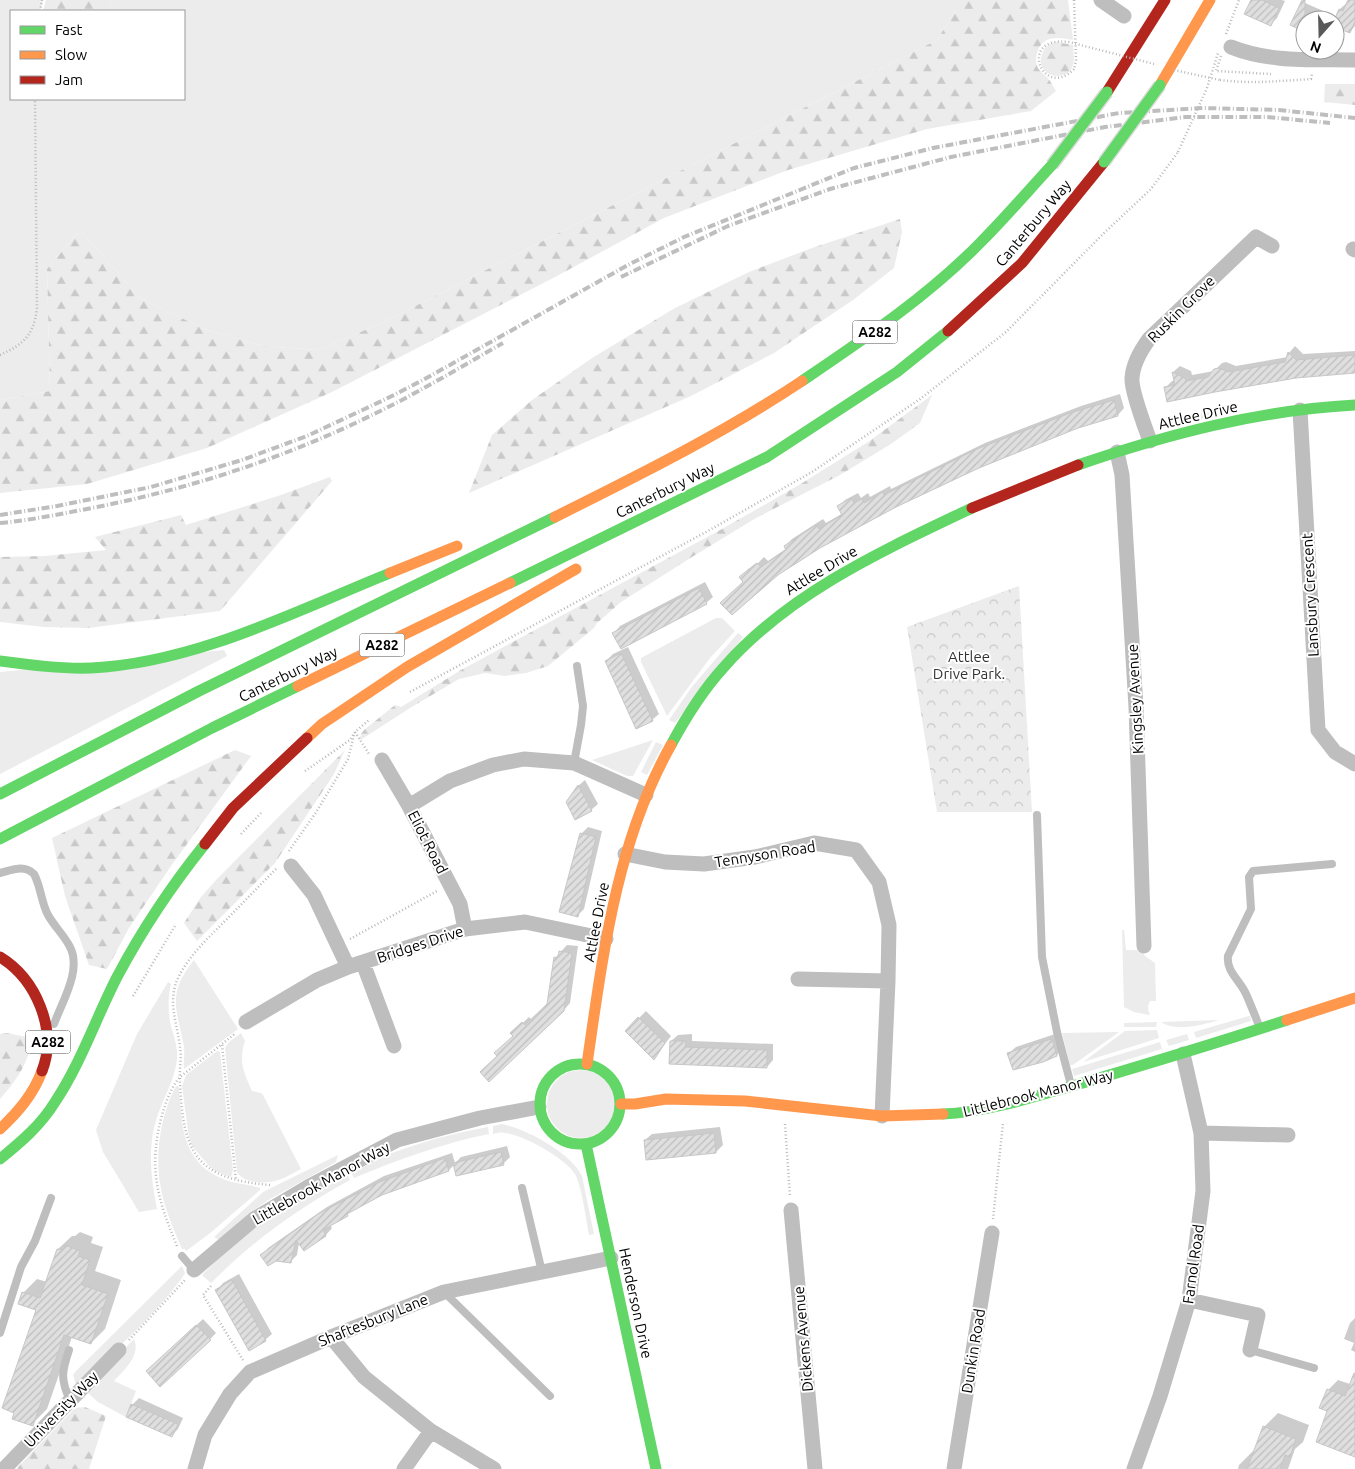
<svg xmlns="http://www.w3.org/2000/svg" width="1355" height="1469" font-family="Ubuntu,sans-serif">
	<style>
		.green { fill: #ececec }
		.forest { fill: url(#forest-firs) }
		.park { fill: url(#park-crowns) }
		.shadow { fill: #0003 }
		.building { fill: url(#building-hatch); stroke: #c7c7c7 }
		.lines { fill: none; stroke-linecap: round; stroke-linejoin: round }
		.path { stroke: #b9b9b9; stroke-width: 2.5; stroke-dasharray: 1 2.5; stroke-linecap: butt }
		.lane { stroke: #bebebe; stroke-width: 8 }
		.street { stroke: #bebebe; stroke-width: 15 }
		.fast { stroke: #63d668; stroke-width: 11 }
		.slow { stroke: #ff974d; stroke-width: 11 }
		.jam { stroke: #b3261e; stroke-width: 11 }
		.rail { stroke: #bebebe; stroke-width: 4; stroke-dasharray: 8 2.5 1 2.5; stroke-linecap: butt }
		.fast-bridge-casing { stroke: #dbdbdb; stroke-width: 14; stroke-linecap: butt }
		.path-bridge { stroke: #b9b9b9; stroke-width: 2.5; stroke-dasharray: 1 2.5; stroke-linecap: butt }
		.fast-bridge { stroke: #63d668; stroke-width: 11 }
		.labels { text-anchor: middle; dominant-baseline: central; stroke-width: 4; stroke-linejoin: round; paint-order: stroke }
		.shield { fill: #fff; stroke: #4c4c4c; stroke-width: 1 }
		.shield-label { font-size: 14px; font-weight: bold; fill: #000 }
		.street-label { font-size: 15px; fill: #000; stroke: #fff }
		.park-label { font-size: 15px; fill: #333; stroke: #fff }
	</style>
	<defs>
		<pattern id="forest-firs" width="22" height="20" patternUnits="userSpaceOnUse" patternTransform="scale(1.25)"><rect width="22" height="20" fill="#ececec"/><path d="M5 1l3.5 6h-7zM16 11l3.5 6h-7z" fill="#c9c9c9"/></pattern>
		<pattern id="park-crowns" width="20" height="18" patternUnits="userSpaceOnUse" patternTransform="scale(1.25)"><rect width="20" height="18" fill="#ececec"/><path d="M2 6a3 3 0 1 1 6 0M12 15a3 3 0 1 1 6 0" fill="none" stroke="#c9c9c9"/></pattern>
		<pattern id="building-hatch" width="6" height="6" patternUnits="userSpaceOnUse" patternTransform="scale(1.25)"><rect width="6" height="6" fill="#dfdfdf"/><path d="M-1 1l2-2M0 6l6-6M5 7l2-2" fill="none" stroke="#bebebe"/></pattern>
	</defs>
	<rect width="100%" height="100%" fill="#fff"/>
	<!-- green -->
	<path class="green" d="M0,0H43L40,11H11V99H184V11H107L115,0H955V11L937,40L384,322L318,350L263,346L204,329L139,297L80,230L47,269L50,391L0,400Z
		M1219,410L1217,416L1190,422L1187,417Z
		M716,618H722L735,631L710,658L667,716L641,662V658Z
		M738,633L743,637L675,723L669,720L691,688Z
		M224,650L227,656L0,774V672Z
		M653,740L633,776H627L592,760Z
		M656,742L663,745L647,775L641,772Z
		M1122,930H1124L1126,950H1141L1145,956L1155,963L1156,1001H1150C1148,1005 1147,1009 1150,1014L1149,1015L1134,1012L1124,1007Z
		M194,960L238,1029L184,1069C183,1062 185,1054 184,1046C176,1007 167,994 194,960Z
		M168,982L171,984C168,996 168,1009 170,1022C173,1034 178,1046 177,1059C175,1079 163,1099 157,1117C147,1147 151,1179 157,1209L139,1212L103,1152L96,1130L137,1034Z
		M1249,1016H1250L1251,1021L1196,1038L1194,1032Z
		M1219,1020C1203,1025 1175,1032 1161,1022Z
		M1157,1022L1156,1027H1124V1023Z
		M1157,1030L1159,1038L1083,1062L1125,1031Z
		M1119,1032L1073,1065H1070L1062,1033Z
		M241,1033L245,1041C238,1062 244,1072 252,1091L261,1093L263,1095L301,1169C293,1173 284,1179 275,1181C263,1184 243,1183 237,1172L225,1048L229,1042Z
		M1187,1034L1189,1040L1169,1046L1166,1040Z
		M1160,1042L1162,1049L1074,1076L1072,1069Z
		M217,1051L220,1052L233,1170L231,1177L215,1171L209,1166L192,1146L189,1138L182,1086L186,1075Z
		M547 1104a34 34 0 1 1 68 0a34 34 0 1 1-68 0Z
		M176,1086H178L179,1088C182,1127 182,1162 223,1179C235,1184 248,1184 260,1188V1190L209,1234L186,1251L185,1249H182C173,1228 163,1205 160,1183C155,1152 161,1114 176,1086Z
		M502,1124C527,1129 571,1153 582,1176L594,1234L589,1235C586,1220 582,1186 575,1174C565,1158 524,1135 505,1133C501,1132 497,1133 493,1134V1126Z
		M488,1127L489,1134C442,1143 398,1160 354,1178L350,1171C396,1149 439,1136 488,1127Z
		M338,1155L336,1162L270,1199L249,1213L219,1240L214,1237L263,1192Z
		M347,1172L350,1180C297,1209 254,1240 211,1283L202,1275L238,1239L260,1222Z
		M182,1266L185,1273L182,1278C152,1318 114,1352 76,1385L73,1375L76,1371Z
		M134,1339C141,1356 124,1370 114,1381L136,1391L126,1417L98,1402L88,1393L99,1375Z"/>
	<!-- forest -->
	<path class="forest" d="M46,0H115L107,11H43Z
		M955,0H1068L1073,40C1059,37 1044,35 1038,50C1036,55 1035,61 1037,66C1040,73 1046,75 1050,81C1052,84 1054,88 1056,91L1031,111L927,129L788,170L664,218L557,276L332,392L207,448L87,484L0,493V400L50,391L47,269L80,230L139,297L204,329L263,346L318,350L384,322L937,40L955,11Z
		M1057,42L1073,45C1073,51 1075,59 1073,65C1065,87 1030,73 1044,50C1047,45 1051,43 1057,42Z
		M1325,84H1355V105L1324,102Z
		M900,219L902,232L894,268L853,300L774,353L691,396L469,493L492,435L532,400L592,358L675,308L749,272L812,248Z
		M932,395L920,423L891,444L840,475L756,518L692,557L621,602L597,623L594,628L548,666L526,673L505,676L485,673L459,679L410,708L359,741L361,734L364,730L395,705L401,707L461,670L722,529L799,485L868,442Z
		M330,477L332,481L220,611L88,628L44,627L0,622V557L45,556L106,550L95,537L181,515L186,525L278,496Z
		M235,750L251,756L171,866L129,928L107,969L89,965L65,896L52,838Z
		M345,750L334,774L275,863L197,941L184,923L201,897L217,879Z
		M7,1033L31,1038C30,1062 16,1081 0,1099V1034Z
		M85,1407L106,1416L89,1469H18L17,1468L75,1408Z"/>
	<!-- park -->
	<path class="park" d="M1019,586L1032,812H937L907,627Z"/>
	<!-- shadow -->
	<path class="shadow" d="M1252,0H1282L1285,1L1277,18L1271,24Z
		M1350,0H1355V26L1350,32L1335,25V21L1340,9Z
		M1305,3L1328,13L1325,20H1305V30L1299,10Z
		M1295,346L1303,354L1355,351V372L1165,388L1172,381L1175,380L1173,372L1180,366L1191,371L1192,375L1214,371L1222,363L1226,362L1236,366L1288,357L1289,353Z
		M1120,394L1124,408L1118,415L1078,427L978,466L745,582L747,570L756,563L757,564L764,557L768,561L787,548L785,546L792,539L823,519L826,523L843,513L839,506L845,500L858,493L861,498L868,493L870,497L890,486L891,489L985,443L1081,406Z
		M705,582L713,597L706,603L614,633L620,626Z
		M628,647L659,714L652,720L606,661L613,654Z
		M585,780L598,804L591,810L578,786Z
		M588,827L602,831L584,909L578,915L581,834Z
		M567,945L578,946L570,1003L563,1011L499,1056L514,1036L512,1033L529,1017L532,1020L548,1004L555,958Z
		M646,1011L671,1036L654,1058L626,1031Z
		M1058,1033L1063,1048L1057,1055L1052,1056L1009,1053L1016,1047Z
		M692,1034V1041L773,1044V1060L767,1067L671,1063V1041L678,1035Z
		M720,1127L723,1145L716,1152L645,1140L652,1134Z
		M507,1146L510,1157L503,1164H455L449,1170L382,1193L353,1209L347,1215L330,1225L332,1228L326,1235L304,1249L299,1243L297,1255L290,1262L262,1255L268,1248L327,1207L384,1176L452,1153L455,1163L461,1157Z
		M80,1232L93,1237L91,1243L103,1247L95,1271L121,1280L105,1329L91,1343L72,1337L47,1409L32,1424L38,1309L23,1293L37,1279L47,1282L58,1249L72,1236H75Z
		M239,1274L272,1334L265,1340L217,1290L223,1283Z
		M1355,1318V1352L1351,1350L1354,1343L1344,1339L1350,1323Z
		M203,1319L216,1333L210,1339L154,1365Z
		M1355,1378V1456L1329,1411L1328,1390L1338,1380L1350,1384Z
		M139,1398L183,1418L178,1429L171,1436L132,1405Z
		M1278,1413L1309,1425L1303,1442L1295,1449L1288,1469H1238L1239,1465L1253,1451L1255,1452L1264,1427Z"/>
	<!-- building -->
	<path class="building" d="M1251,0H1262L1279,8L1271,26L1244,14Z
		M1302,0H1305V32L1290,25Z
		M1348,0H1355V21L1350,33L1335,27V18L1339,9L1343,11Z
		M1288,352L1296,360L1355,355V373L1296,378L1215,392L1167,402L1164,387L1175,385L1172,372L1185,378L1186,381L1208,377L1214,369L1219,368L1229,372L1285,362Z
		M1114,400L1118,416L1078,428L979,468L896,507L820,548L778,575L732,615L720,603L743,582L739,577L749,569L750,570L757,563L761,567L786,550L784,546L816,525L819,529L842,515L837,506L851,498L854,503L862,499L864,503L883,492L884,495L977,449L1073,412Z
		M699,588L707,604L621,649L612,633Z
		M621,653L653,721L636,729L605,661Z
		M578,785L592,811L575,820L566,802Z
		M580,833L596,837L578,917L559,912Z
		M559,951L572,953L564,1011L489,1082L480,1072L497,1056L494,1053L513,1036L510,1033L522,1022L525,1025L547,1004L554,957L558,958Z
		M638,1017L665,1043L654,1060L625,1031Z
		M1052,1039L1057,1056L1043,1062L1013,1070L1007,1053Z
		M670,1041H686L685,1047L767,1050V1068L669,1064Z
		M714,1133L716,1153L646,1160L644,1140Z
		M501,1152L504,1165L456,1176L453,1163Z
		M445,1158L449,1171L382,1195L347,1214L348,1216L323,1230L326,1236L304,1251L296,1240L291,1263L276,1261L268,1266L260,1255L318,1214L377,1183Z
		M65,1245L80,1251L78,1256L90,1260L82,1285L108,1294L91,1344L64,1335L33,1426L12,1419L14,1413L2,1408L36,1310L18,1304L22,1292L40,1298L57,1249L63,1250Z
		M232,1280L266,1341L249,1351L215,1290Z
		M196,1325L211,1340L160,1387L146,1371Z
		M1354,1373H1355V1457L1316,1442L1327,1411L1319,1408L1327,1389L1345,1396Z
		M131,1404L178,1424L172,1437L126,1417Z
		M1263,1426L1296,1439L1290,1457L1285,1455L1280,1469H1247Z"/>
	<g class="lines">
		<!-- path -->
		<path class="path" d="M1074,0L1076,60L1074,69
			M40,11L42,0
			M1226,34L1239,0
			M1221,56L1216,71L1271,74
			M1220,80C1251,84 1280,81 1311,79L1312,73
			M1207,88L1218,53
			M0,355C24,344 33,336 37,309L35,99
			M410,692L706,532L812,472L920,399L1006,332L1103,234L1151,189L1178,152
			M355,732L369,754
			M305,771L350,740L355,732L370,719
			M241,834L261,813
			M289,851L315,814L348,759L354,735
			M350,939L437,891
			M133,996L175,926
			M222,1045L236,1180
			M785,1124L790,1196
			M270,1185C195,1179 183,1152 180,1082C179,1070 182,1059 180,1047C177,1021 166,1000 180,974C191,954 208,938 224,922C242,904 259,886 277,868
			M993,1219L1003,1123
			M177,1246C157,1198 148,1167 162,1115C166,1102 171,1087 180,1077L236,1033
			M211,1286L203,1295L243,1360
			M129,1340L185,1280"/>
		<!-- lane -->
		<path class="lane" d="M574,763L581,725L583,706L577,666
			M1037,815L1042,957L1057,1032L1071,1085
			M0,873C12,870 24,864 34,874C41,887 41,902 48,915C54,926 64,935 70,947C82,970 62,1002 54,1024
			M1260,1028C1255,1016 1251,1005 1246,994C1240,980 1226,972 1228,956L1251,909L1249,877L1253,871L1332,864
			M522,1188L542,1272
			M182,1256L194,1270
			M444,1292L550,1396
			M0,1333L21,1267L35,1241L51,1198
			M69,1350C62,1371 60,1379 70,1400
			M1250,1350L1314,1368"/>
		<!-- street -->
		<path class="street" d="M1101,0L1124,16
			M1231,47C1271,63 1313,59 1355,60
			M1353,249L1355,250
			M1300,410L1318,730L1335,752L1355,764
			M1150,441C1145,427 1131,391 1132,378C1133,363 1141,350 1149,339L1256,237L1272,246
			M1117,452L1122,475L1136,707L1144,946
			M382,760L409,806L460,904L465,929
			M409,806L450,781L493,765L524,759L574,763L646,795
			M625,854L665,862L704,864L755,857L814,843L856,850L879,882L889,925L888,981L882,1116
			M291,866L314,895L348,967
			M363,963L394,1046
			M798,979L888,981
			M246,1022L317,980L348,967L465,929L525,922L606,939
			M1201,1133L1288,1135
			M791,1210L815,1469
			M194,1270L254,1219L308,1187L397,1140L480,1118L539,1107
			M1189,1300L1258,1315L1250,1350
			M331,1337L364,1377L431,1431L494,1469
			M4,1469L119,1350
			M195,1469L205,1435L230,1394L250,1372L331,1337L444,1292L611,1258
			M404,1469L431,1431
			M954,1469L992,1233
			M1134,1469L1160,1396L1189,1300L1203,1191L1201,1133L1183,1054"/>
		<!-- fast -->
		<path class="fast" d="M802,381C864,339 927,297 980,243C1005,218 1028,191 1052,165
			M1078,465C1168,434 1260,410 1355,405
			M510,583L767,457L897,372L948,331
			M0,661C30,665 61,669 91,668C195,663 296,611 390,573
			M671,745C686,717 703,690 724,667C790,592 884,550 972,508
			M0,794L199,691L555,517
			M0,839L212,728L298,686
			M540 1104a40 40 0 1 1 80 0a40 40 0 1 1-80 0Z
			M943,1114C988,1112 1033,1097 1076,1085C1147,1064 1217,1043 1287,1020
			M586,1144L656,1469
			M0,1159C21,1142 41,1125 55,1102C81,1063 96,1018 117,977C142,930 172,885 205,844"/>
		<!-- slow -->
		<path class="slow" d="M1160,85L1210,0
			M555,517C639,475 724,433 802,381
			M390,573L457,546
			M298,686L510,583
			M307,738L322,724L407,667L576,569
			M1287,1020L1355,998
			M587,1064C603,954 616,843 671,745
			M621,1104H635L666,1099L745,1101L882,1116L943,1114
			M0,1129C18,1112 33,1095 42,1071"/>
		<!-- jam -->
		<path class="jam" d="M1107,92L1165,0
			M948,331L1022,263L1104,162
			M972,508L1078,465
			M205,844L233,808L307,738
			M0,957C36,979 58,1030 42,1071"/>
		<!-- rail -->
		<path class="rail" d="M621,277L728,226L830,189L951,157L1105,127L1185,117H1267L1330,123
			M0,515L57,506L151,487L242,460L307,436L386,399L423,380L628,265L684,237L854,168L933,148L1119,113L1203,108L1279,110L1355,118
			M0,523C33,520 65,513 97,507C192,488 284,458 370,416C416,394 459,368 503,343"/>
		<defs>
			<path id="fast-bridge" d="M1104,162L1160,85
				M1052,165L1107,92"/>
		</defs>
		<!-- fast-bridge casing -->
		<use href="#fast-bridge" class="fast-bridge-casing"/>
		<!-- path-bridge -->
		<path class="path-bridge" d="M1074,69C1043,101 1016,35 1069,42L1154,64
			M1174,70L1220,80
			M1178,152L1207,88"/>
		<!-- fast-bridge -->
		<use href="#fast-bridge" class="fast-bridge"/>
	</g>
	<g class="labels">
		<!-- shield labels -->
		<g class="shield">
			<rect x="852.5" y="320.5" width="45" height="23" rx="4"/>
			<rect x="359.5" y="633.5" width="45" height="23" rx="4"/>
			<rect x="25.5" y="1030.5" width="45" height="23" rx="4"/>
		</g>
		<g class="shield-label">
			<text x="875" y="332">A282</text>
			<text x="382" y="645">A282</text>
			<text x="48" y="1042">A282</text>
		</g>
		<!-- street labels -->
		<g class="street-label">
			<text transform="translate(1033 223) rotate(-50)">Canterbury Way</text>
			<text transform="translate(1181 309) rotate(-45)">Ruskin Grove</text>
			<text transform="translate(1198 415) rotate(-13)">Attlee Drive</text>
			<text transform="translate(665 490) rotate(-26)">Canterbury Way</text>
			<text transform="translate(821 570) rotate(-31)">Attlee Drive</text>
			<text transform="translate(1310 595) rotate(-93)">Lansbury Crescent</text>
			<text transform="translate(288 674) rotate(-26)">Canterbury Way</text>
			<text transform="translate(1135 699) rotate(-93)">Kingsley Avenue</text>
			<text transform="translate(428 842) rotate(63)">Eliot Road</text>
			<text transform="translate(765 854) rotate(-9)">Tennyson Road</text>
			<text transform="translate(596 922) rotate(-79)">Attlee Drive</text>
			<text transform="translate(420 944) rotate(-18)">Bridges Drive</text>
			<text transform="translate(1038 1093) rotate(-14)">Littlebrook Manor Way</text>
			<text transform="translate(321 1183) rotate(-29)">Littlebrook Manor Way</text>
			<text transform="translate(1193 1264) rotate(-82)">Farnol Road</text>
			<text transform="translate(636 1303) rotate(78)">Henderson Drive</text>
			<text transform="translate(373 1320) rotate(-22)">Shaftesbury Lane</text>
			<text transform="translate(803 1339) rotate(-95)">Dickens Avenue</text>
			<text transform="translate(973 1351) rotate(-81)">Dunkin Road</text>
			<text transform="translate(61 1409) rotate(-46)">University Way</text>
		</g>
		<!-- park labels -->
		<g class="park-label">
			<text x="969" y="656">Attlee<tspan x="969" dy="17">Drive Park.</tspan></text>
		</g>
	</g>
	<!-- legend -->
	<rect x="10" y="10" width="175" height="90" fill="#ffffff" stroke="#999999"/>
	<rect x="20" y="26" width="25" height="8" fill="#63d668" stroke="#999999"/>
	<text x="55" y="35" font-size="15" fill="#000000">Fast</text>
	<rect x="20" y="51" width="25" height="8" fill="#ff974d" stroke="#999999"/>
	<text x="55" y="60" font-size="15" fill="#000000">Slow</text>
	<rect x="20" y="76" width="25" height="8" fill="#b3261e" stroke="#999999"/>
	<text x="55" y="85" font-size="15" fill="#000000">Jam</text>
	<!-- north arrow -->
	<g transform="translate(1320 35) rotate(200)"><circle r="24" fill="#ffffff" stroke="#999999"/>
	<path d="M0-4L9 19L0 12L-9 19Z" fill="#595959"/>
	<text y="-8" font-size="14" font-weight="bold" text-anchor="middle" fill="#000000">N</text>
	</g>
</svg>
